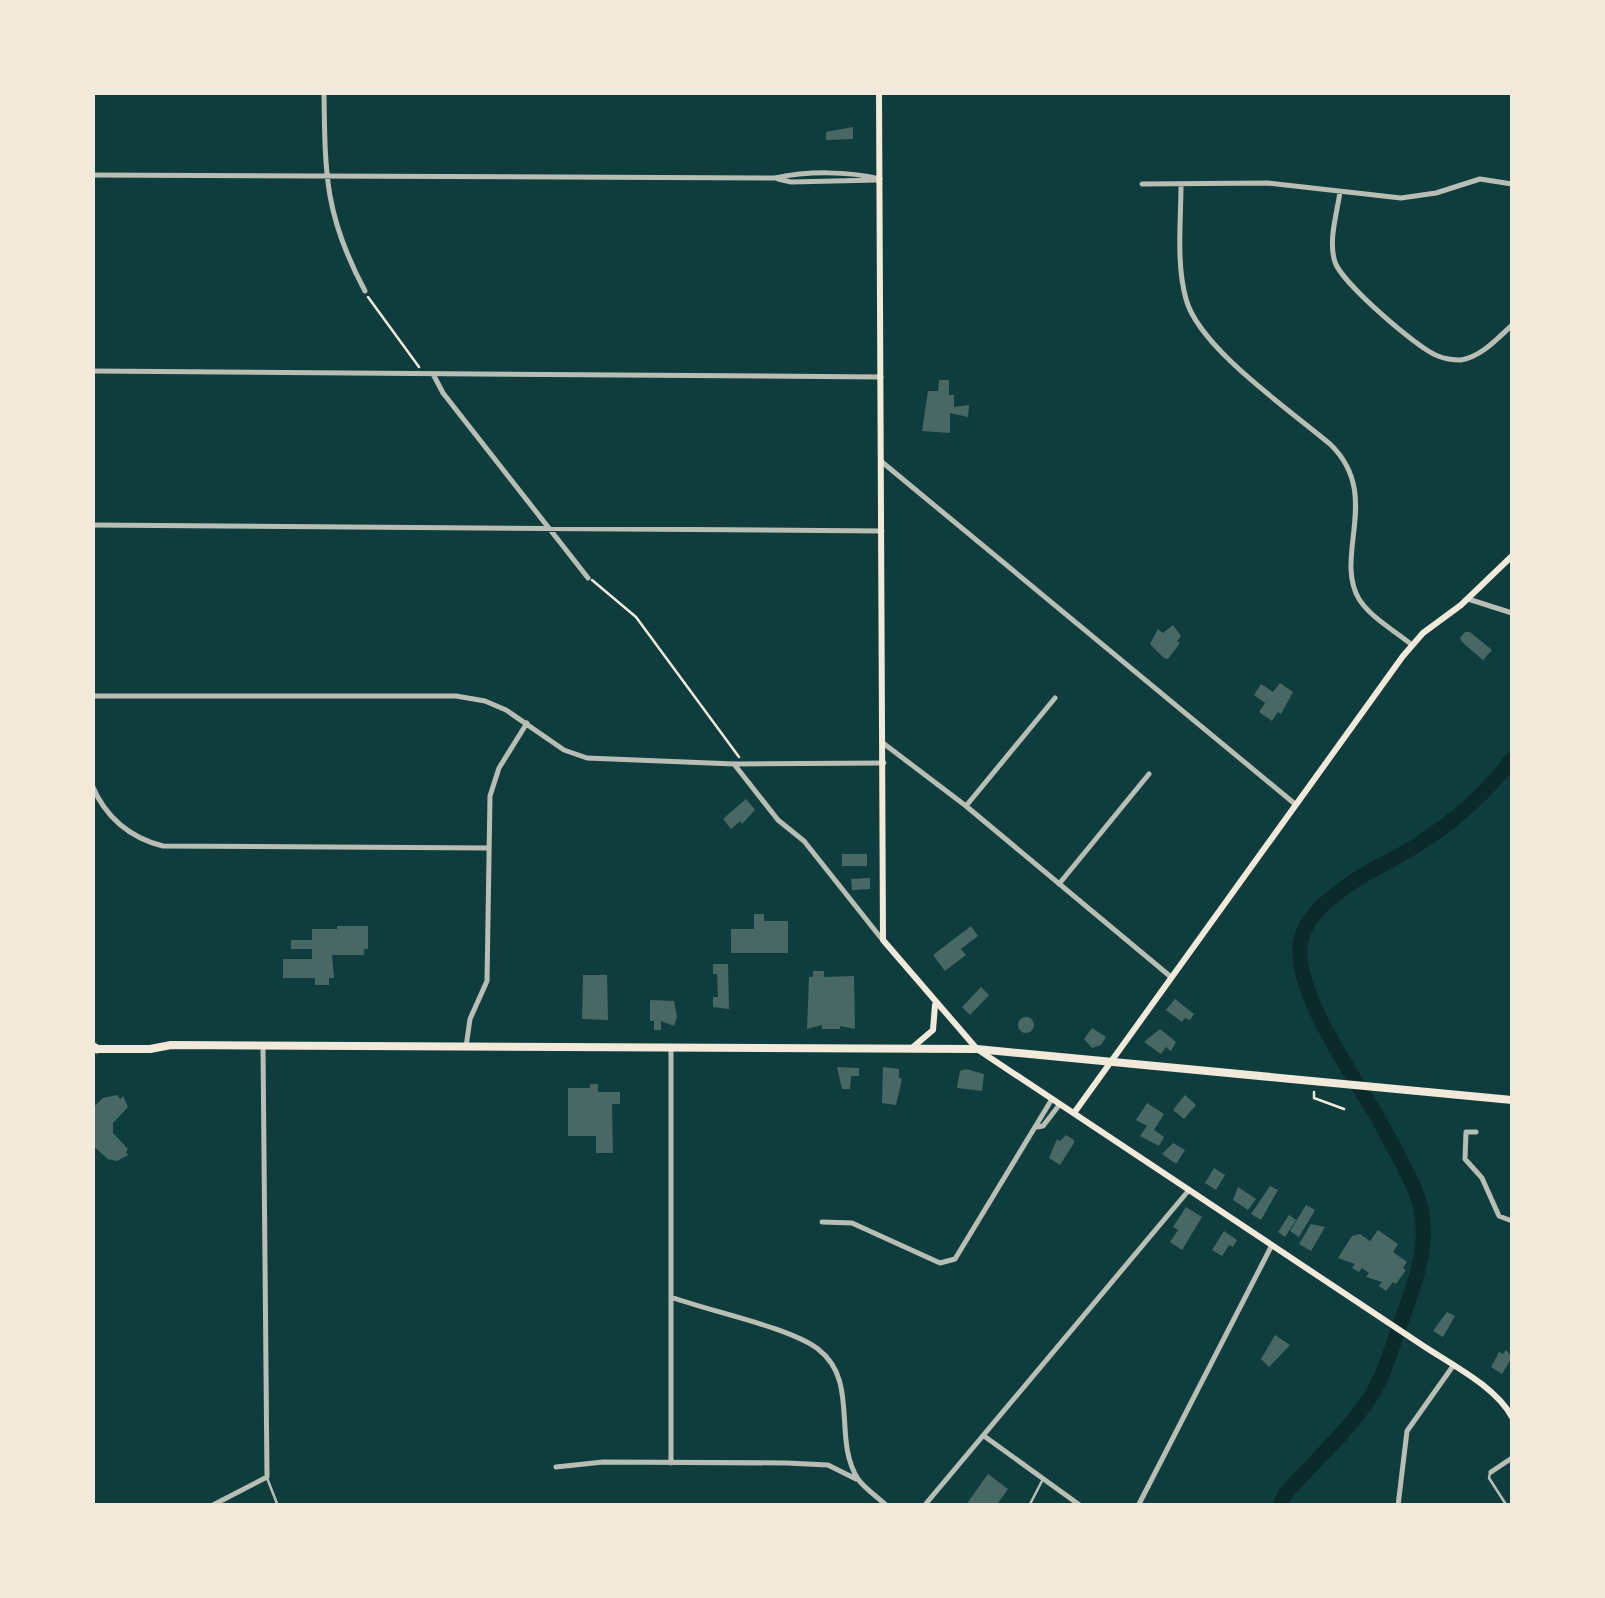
<svg xmlns="http://www.w3.org/2000/svg" width="1605" height="1598" font-family="Overpass,sans-serif">
	<style>
		.lines { fill: none; stroke-linecap: round; stroke-linejoin: round }
		.river { stroke: #0a2a2b; stroke-width: 15 }
		.building { fill: #486865 }
		.path { stroke: #f1e9da; stroke-width: 2.5 }
		.service { stroke: #b8beb3; stroke-width: 2.5 }
		.minor { stroke: #b8beb3; stroke-width: 5 }
		.secondary { stroke: #f1e9da; stroke-width: 6 }
		.primary { stroke: #f1e9da; stroke-width: 8 }
		.motorway { stroke: #f1e9da; stroke-width: 9 }
	</style>
	<rect width="100%" height="100%" fill="#0f3d3e"/>
	<g class="lines">
		<!-- river -->
		<path class="river" d="M1280,1506L1285,1494C1313,1462 1348,1432 1371,1396C1385,1374 1391,1349 1400,1325C1416,1277 1436,1235 1413,1185C1402,1162 1390,1140 1378,1118C1354,1077 1295,993 1300,946C1303,915 1334,895 1357,879C1379,865 1402,856 1423,841C1457,819 1488,791 1512,759"/>
	</g>
	<!-- building -->
	<path class="building" d="M853,127V139L826,140V132Z
		M939,380H949V395H954V407L969,405L968,417L950,413V433L922,431L928,391H938Z
		M1173,625L1181,636L1177,641L1180,643L1168,659L1164,658L1150,644L1158,629L1163,633Z
		M1465,632H1470L1492,650L1483,660L1462,642L1460,638Z
		M1280,683L1293,692L1281,714L1278,712L1272,721L1259,712L1265,703L1254,695L1261,684L1273,692Z
		M746,799L755,810L742,824L740,821L731,829L723,819Z
		M842,854H867V866H842Z
		M870,878V889L852,890L851,879Z
		M754,914H764V921H788V953H731V929H754Z
		M337,926H368V949H364V955H332L334,978H329V985H315V978H283V959H312V949H291V940H312V929H337Z
		M971,926L978,936L961,949L966,955L945,971L933,955Z
		M713,964H728L729,1009L713,1007V997H718L717,974H713Z
		M813,971H824V977L854,976L855,1029L840,1026V1029H822V1025L807,1029L809,977H813Z
		M583,975H607L608,1020L582,1019Z
		M981,987L989,995L970,1015L962,1007Z
		M1175,999L1194,1014L1190,1020L1185,1018L1182,1022L1166,1010Z
		M650,1000L674,1001L677,1016L674,1026L661,1021V1030H654V1021H650Z
		M1018 1025a8 8 0 1 1 16 0a8 8 0 1 1-16 0Z
		M1092,1028L1106,1037L1101,1045L1092,1048L1084,1039Z
		M1160,1029L1176,1042L1171,1051L1166,1047L1161,1054L1144,1042Z
		M837,1067L859,1068V1076H851L850,1089H842Z
		M883,1067L899,1069V1078L902,1079L896,1105L882,1103Z
		M966,1069L984,1074L982,1091L957,1088L960,1071Z
		M590,1084H598V1092H620V1104H612L613,1153H596V1136H568V1088H590Z
		M117,1095L120,1099L123,1096L128,1107L113,1123V1133L128,1149L126,1152L128,1155L117,1161L108,1159L92,1145V1108L103,1098Z
		M1185,1095L1196,1105L1184,1119L1173,1110Z
		M1147,1103L1164,1114L1154,1130L1164,1137L1159,1146L1140,1136L1147,1126L1136,1120Z
		M1066,1135L1074,1140V1143L1060,1165L1049,1158L1057,1139L1060,1141Z
		M1173,1143L1185,1150L1176,1164L1162,1154Z
		M1214,1168L1225,1175L1216,1190L1205,1183Z
		M1270,1186L1278,1190L1261,1220L1251,1214Z
		M1238,1187L1256,1199L1248,1210L1233,1200Z
		M1306,1205L1315,1210L1299,1237L1290,1231Z
		M1186,1207L1202,1217L1182,1250L1170,1242L1178,1230L1173,1227Z
		M1289,1215L1296,1220L1285,1237L1278,1232Z
		M1311,1224L1325,1227L1311,1251L1299,1244Z
		M1378,1230L1398,1244L1393,1252L1407,1262L1403,1268L1406,1270L1396,1284L1393,1282L1386,1291L1379,1286L1382,1282L1366,1277L1369,1273L1362,1268L1359,1272L1352,1268L1355,1264L1338,1258L1352,1236L1360,1234L1370,1241Z
		M1224,1231L1237,1240L1233,1247L1229,1245L1222,1256L1212,1250Z
		M1447,1312L1455,1316L1443,1337L1433,1331Z
		M1275,1335L1290,1345L1269,1367L1261,1359Z
		M1506,1350L1512,1357L1502,1374L1491,1367L1499,1352L1503,1354Z
		M988,1474L1008,1489L996,1506H965Z"/>
	<g class="lines">
		<!-- path -->
		<path class="path" d="M368,297L419,367
			M592,580L636,617L739,757
			M1314,1092V1098L1344,1109"/>
		<!-- service -->
		<path class="service" d="M1490,1473L1489,1478L1507,1506
			M267,1478L278,1506
			M1029,1506L1042,1481"/>
		<!-- minor -->
		<path class="minor" d="M324,92C325,176 325,216 365,291
			M92,175L775,178C807,171 848,171 880,179
			M778,179L791,182L877,180
			M1142,184L1267,183L1401,198L1436,193L1480,179L1512,184
			M1181,184C1181,221 1176,263 1186,299C1199,348 1290,410 1330,444C1383,495 1333,555 1359,599C1371,618 1395,631 1412,645
			M1340,192C1337,213 1328,241 1335,262C1341,282 1418,349 1438,356C1445,359 1453,360 1461,360C1481,357 1498,338 1512,325
			M92,371L881,377
			M433,374L443,393L588,578
			M882,462L1295,804
			M92,525L882,531
			M1468,599L1512,613
			M92,696H456L485,701L506,710L564,750L587,758L734,764L884,763
			M883,743L966,806L1171,977
			M734,764L778,820L804,841L881,938
			M92,785C105,817 130,838 163,846L488,848
			M966,806L1055,698
			M1059,884L1149,774
			M466,1047L470,1019L487,981L490,796L499,768L527,723
			M671,1047V1463
			M1037,1127L1043,1126L1060,1104
			M1476,1132H1466L1465,1159L1482,1178L1499,1216L1512,1221
			M822,1222L852,1223L940,1263L955,1259L1052,1099
			M671,1297C708,1311 789,1327 818,1349C860,1381 832,1439 858,1479C865,1489 878,1497 887,1506
			M984,1436L1081,1506
			M556,1467L603,1462L787,1463L828,1465L856,1479
			M1491,1472L1512,1458
			M211,1506L267,1477L263,1046
			M924,1506L1189,1190
			M1138,1506L1272,1245
			M1398,1506L1407,1431L1453,1366"/>
		<!-- secondary -->
		<path class="secondary" d="M879,92L883,940L977,1049L1422,1345C1452,1365 1495,1386 1512,1417
			M913,1047L933,1030L935,1005
			M1074,1113L1403,656L1423,633L1461,605L1512,556"/>
		<!-- primary -->
		<path class="primary" d="M92,1049H150L171,1045L977,1049L1512,1100"/>
		<!-- motorway -->
		<path class="motorway" d="M92,1046L97,1049"/>
	</g>
	<!-- border -->
	<rect width="1605" height="1598" fill="none" stroke="#f1e9da" stroke-width="190"/>
</svg>
